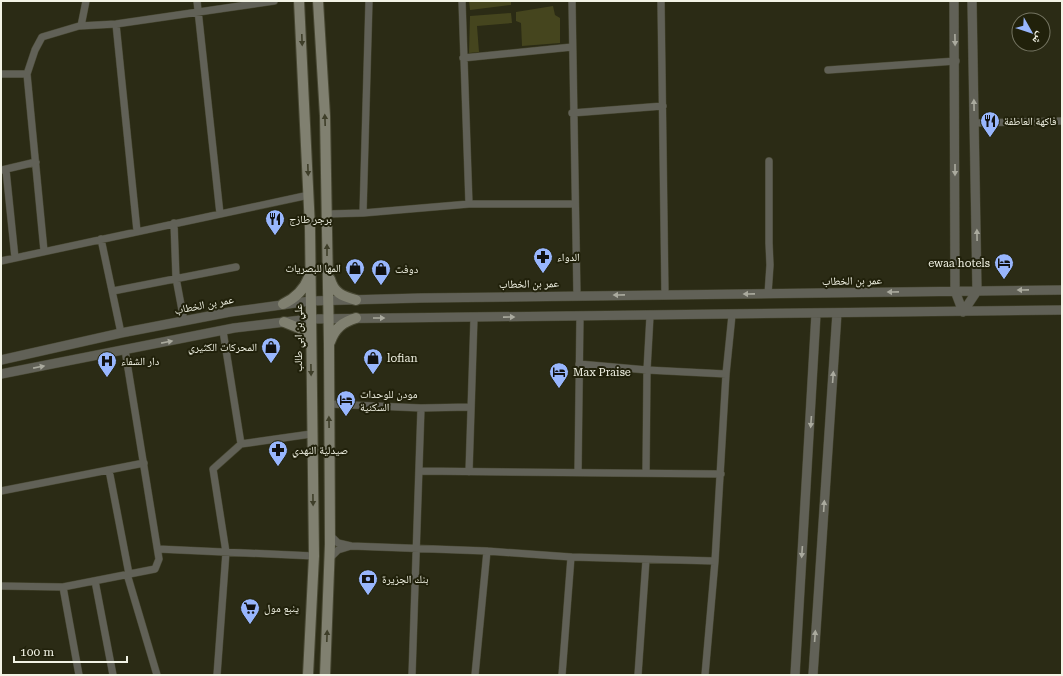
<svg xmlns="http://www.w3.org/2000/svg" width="1063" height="676" font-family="'Roboto Serif','Noto Naskh Arabic',serif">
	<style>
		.grass { fill: #45451e }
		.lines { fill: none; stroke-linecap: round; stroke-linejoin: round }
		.minor-casing { stroke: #474732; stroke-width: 8 }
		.tertiary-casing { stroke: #474732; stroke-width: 10 }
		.secondary-casing { stroke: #474732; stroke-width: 12 }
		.minor { stroke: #616157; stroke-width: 7 }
		.tertiary { stroke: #616157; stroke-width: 9 }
		.secondary { stroke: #808070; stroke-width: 10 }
		.oneway { fill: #3e3e29 }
		.oneway2 { fill: #aaaa9e }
		.labels { text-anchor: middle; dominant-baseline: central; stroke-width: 4; stroke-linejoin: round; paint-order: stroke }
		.poi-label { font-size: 11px; fill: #f2f3e5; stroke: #21210b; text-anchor: start }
		.street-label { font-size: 11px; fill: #f2f3e5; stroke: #21210b }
	</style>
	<rect width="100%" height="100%" fill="#2b2b15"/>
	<!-- grass -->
	<path class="grass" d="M469,1H511V5L470,10Z
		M553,6L555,15L560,18V43L522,46L521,23L516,21V12Z
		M511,13L512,23L477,26L479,52L469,53L470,16Z"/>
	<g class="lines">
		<defs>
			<path id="minor" d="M197,1L220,214
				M462,1L469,204
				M572,1L577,296
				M661,1L665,295
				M116,24L137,231
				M81,26L86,1
				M463,58L572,47
				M828,70L956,61
				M1,74H27
				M572,113L663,106
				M974,123L1062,121
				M2,170L36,162
				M6,170L15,258
				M363,213L369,1
				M327,214L363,213L469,204H575
				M174,223L176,278L184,321
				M101,239L121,333
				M44,251L27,74L35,50L42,37L79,26L116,24L274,1
				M1,261L309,195
				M113,291L236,267
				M768,294L770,265L769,243V161
				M223,331L241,444
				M579,364L647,370L726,374
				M329,404L421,408L470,407
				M109,470L129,574
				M419,471L721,474
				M469,472L474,318
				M578,472L580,316
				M646,473L647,370L650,316
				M1,491L144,463
				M351,546L487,551L571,557L562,675
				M158,549L314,556
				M571,557L715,561L726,374L732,315
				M329,559L338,550L351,546L338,543L330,535
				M127,574L157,675
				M95,581L113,675
				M1,586L63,587L155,569L159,559L125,350
				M63,587L79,675
				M217,675L226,552L213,469L241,444L311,434
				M412,675L421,408
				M475,675L487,551
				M638,675L646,560
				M705,675L715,561"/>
			<path id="tertiary" d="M954,1L955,291L963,312
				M963,312L977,291L972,1
				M1,360L121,333L230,312L310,301L421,298L1062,290
				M1,374L234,328L310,319L1062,310
				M795,675L816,314
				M813,675L837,313"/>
			<path id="secondary" d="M299,1L310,228L314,556L308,675
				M318,1L325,116L329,345L330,544L325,675
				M330,279C334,293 342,296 356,300
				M283,304C296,298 304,290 309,277
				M284,322L301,329L309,342
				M330,342C335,328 343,322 356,318"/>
		</defs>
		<!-- minor casing -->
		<use href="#minor" class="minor-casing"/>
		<!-- tertiary casing -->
		<use href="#tertiary" class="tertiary-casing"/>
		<!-- secondary casing -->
		<use href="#secondary" class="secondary-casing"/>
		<!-- minor -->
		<use href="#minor" class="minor"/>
		<!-- tertiary -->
		<use href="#tertiary" class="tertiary"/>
		<!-- secondary -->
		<use href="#secondary" class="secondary"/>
	</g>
	<!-- one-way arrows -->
	<defs><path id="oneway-solid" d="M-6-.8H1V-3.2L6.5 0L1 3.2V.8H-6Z"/></defs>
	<g class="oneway">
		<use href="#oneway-solid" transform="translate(302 40) rotate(88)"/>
		<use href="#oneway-solid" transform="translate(325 120) rotate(-92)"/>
		<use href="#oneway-solid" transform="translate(308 170) rotate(88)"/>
		<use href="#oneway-solid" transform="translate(327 250) rotate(-90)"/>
		<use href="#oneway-solid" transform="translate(311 370) rotate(89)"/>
		<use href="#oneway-solid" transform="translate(329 422) rotate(-91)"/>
		<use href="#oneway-solid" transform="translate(313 500) rotate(89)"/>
		<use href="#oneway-solid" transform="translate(327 636) rotate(-88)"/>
	</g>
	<g class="oneway2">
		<use href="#oneway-solid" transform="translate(955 40) rotate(89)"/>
		<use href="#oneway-solid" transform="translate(974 105) rotate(-91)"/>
		<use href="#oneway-solid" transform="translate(955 170) rotate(90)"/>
		<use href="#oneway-solid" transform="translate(977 235) rotate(-91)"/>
		<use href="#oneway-solid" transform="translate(1023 290) rotate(179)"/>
		<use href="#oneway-solid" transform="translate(893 292) rotate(179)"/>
		<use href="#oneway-solid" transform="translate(749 294) rotate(179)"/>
		<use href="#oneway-solid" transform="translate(619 295) rotate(179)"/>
		<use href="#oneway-solid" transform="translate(509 317) rotate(-1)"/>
		<use href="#oneway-solid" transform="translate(379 318)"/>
		<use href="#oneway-solid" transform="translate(167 342) rotate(-11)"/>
		<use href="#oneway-solid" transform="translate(39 367) rotate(-11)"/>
		<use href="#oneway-solid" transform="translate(833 377) rotate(-86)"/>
		<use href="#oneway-solid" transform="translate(811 422) rotate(94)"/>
		<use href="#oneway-solid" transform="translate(824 506) rotate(-86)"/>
		<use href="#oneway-solid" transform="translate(802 552) rotate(94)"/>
		<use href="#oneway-solid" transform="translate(815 636) rotate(-86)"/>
	</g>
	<!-- icons -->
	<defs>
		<symbol id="restaurant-pin" viewBox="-11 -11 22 30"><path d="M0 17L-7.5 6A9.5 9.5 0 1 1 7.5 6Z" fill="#98b6fd" stroke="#21210b"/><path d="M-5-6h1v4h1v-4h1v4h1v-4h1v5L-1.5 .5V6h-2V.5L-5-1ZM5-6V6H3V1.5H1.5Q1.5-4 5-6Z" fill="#111"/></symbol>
		<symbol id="pharmacy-pin" viewBox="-11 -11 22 30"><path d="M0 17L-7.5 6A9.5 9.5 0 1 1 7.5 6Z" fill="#98b6fd" stroke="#21210b"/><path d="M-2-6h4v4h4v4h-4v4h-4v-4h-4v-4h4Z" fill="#111"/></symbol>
		<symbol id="hotel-pin" viewBox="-11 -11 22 30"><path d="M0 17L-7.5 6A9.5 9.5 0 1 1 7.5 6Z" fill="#98b6fd" stroke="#21210b"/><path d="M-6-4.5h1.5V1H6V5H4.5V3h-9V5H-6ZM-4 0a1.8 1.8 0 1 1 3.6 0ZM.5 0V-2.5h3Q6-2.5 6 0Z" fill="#111"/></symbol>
		<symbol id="shop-pin" viewBox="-11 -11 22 30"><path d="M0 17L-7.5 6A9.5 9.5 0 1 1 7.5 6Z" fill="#98b6fd" stroke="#21210b"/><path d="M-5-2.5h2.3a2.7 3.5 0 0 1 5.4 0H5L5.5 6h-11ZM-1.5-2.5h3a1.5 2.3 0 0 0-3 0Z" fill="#111"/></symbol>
		<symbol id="hospital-pin" viewBox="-11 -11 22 30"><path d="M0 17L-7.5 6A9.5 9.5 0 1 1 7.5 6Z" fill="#98b6fd" stroke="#21210b"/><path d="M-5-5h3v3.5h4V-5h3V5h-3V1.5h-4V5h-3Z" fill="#111"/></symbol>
		<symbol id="bank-pin" viewBox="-11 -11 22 30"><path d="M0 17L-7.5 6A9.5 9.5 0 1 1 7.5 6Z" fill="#98b6fd" stroke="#21210b"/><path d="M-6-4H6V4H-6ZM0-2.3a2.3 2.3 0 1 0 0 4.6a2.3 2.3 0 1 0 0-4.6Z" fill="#111"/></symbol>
		<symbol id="supermarket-pin" viewBox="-11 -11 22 30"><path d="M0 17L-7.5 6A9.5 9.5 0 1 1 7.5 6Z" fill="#98b6fd" stroke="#21210b"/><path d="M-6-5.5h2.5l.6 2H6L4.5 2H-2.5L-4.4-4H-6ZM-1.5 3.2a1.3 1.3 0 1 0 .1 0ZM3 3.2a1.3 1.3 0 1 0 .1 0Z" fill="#111"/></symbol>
	</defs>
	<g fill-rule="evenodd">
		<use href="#restaurant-pin" x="979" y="110" width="22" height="30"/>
		<use href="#restaurant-pin" x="264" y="208" width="22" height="30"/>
		<use href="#pharmacy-pin" x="532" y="246" width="22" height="30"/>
		<use href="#hotel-pin" x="993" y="252" width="22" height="30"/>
		<use href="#shop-pin" x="344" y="257" width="22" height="30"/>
		<use href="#shop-pin" x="370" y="258" width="22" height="30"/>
		<use href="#shop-pin" x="260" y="336" width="22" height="30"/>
		<use href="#shop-pin" x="362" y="347" width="22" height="30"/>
		<use href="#hospital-pin" x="96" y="350" width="22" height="30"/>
		<use href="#hotel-pin" x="548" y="361" width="22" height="30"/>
		<use href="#hotel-pin" x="335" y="389" width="22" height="30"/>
		<use href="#pharmacy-pin" x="267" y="439" width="22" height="30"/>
		<use href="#bank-pin" x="357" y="568" width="22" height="30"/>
		<use href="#supermarket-pin" x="239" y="597" width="22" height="30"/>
	</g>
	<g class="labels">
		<!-- poi labels -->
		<g class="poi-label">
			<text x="1004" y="121">فاكهة العاطفة</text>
			<text x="289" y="219">برجر طازج</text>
			<text x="557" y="257">الدواء</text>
			<text x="990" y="263" text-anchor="end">ewaa hotels</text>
			<text x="341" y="268" text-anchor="end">المها للبصريات</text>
			<text x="395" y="269">دوفت</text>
			<text x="257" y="347" text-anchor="end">المحركات الكثيري</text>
			<text x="387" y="358">lofian</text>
			<text x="121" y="361">دار الشفاء</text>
			<text x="573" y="372">Max Praise</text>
			<text x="360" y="394">مودن للوحدات<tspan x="360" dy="13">السكنية</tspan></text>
			<text x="292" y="450">صيدلية النهدي</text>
			<text x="382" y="579">بنك الجزيرة</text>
			<text x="264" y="608">ينبع مول</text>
		</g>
		<!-- street labels -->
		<g class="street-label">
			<text transform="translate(852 281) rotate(-1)">عمر بن الخطاب</text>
			<text transform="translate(529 284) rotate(-1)">عمر بن الخطاب</text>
			<text transform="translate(204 305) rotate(-11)">عمر بن الخطاب</text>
			<text transform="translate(298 338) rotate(-90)">علي بن ابي طالب</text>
		</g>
	</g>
	<!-- border -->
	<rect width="1063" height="676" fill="none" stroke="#f2f3e5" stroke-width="4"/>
	<!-- north arrow -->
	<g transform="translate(1031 32) rotate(129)"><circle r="19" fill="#21210b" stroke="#757562"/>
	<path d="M0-3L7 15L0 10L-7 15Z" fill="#98b6fd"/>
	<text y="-6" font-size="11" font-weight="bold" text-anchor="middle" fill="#f2f3e5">ش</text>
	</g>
	<!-- scale -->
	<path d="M14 656v6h113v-6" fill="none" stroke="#f2f3e5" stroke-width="2"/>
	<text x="20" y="656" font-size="12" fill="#f2f3e5" stroke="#21210b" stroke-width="3" paint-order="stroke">100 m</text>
</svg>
